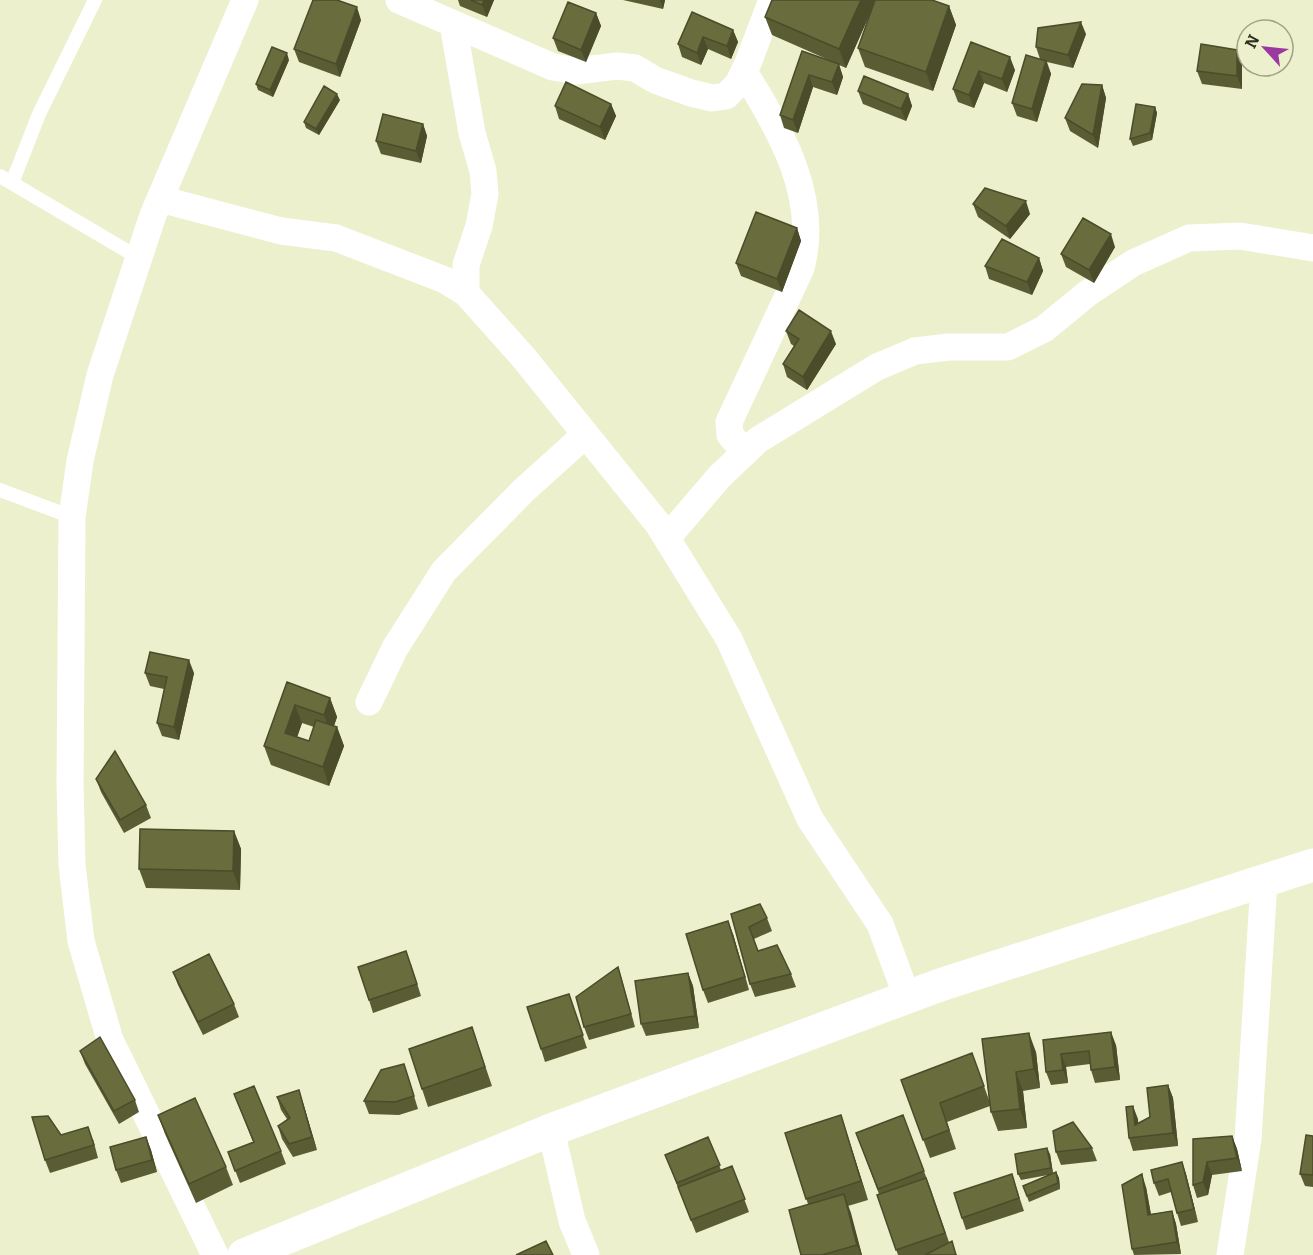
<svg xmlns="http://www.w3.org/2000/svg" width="1313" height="1255" font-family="Bitter,serif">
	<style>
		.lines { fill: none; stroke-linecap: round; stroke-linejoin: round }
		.service { stroke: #fff; stroke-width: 14 }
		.minor { stroke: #fff; stroke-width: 27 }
		.secondary { stroke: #fff; stroke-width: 33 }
		.wall { fill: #5a5d34; fill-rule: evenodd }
		.shaded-wall { fill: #4a4c2a }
		.building { fill: #696c3c; stroke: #4a4c2a; stroke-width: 1.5 }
	</style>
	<rect width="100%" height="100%" fill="#edf0cd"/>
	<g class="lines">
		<!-- service -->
		<path class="service" d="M0,176L139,258
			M12,183L39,114L95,0
			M0,490L72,517"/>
		<!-- minor -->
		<path class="minor" d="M399,0L553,67L576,71L617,66L635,68L655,80L691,93L712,98L726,96L738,84L748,63L772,0
			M453,24L472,133L483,171L485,194L479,226L466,265V293
			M744,72C780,129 820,198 801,268L729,422L730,435L745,452
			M160,199L281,231L336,238L445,280L466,293L524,358L658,524L729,639L810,819L880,924L907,997
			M667,538L720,476L758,440L877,367L915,351L949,347H1008L1044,329L1088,293L1133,263L1189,238L1240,236L1313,248
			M369,702L395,648L444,571L524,490L585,435
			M551,1130L572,1221L586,1255
			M215,1255L110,1040L81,941L72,865L70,784L72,517L80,461L100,375L153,215L245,0
			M1230,1255L1248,1139L1264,881"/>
		<!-- secondary -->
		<path class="secondary" d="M244,1255L551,1130L940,985L1313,865"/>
	</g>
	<!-- wall -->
	<path class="wall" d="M458,0H494L487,17L460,6Z
		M623,0H665L663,9Z
		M772,0H932L949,6L956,25L933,91L865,67L858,48L873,7L846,68L839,65L843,77L837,95L813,87L798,133L784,128L780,115L802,51L831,61L772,35L765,17Z
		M692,12L733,30L738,42L731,59L708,49L701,65L682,57L678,44Z
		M596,13L601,26L586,62L558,51L553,38Z
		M361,20L340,77L299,62L294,49Z
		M1086,34L1073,68L1047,62L1051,74L1037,122L1017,116L1012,103L1040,59L1036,47Z
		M971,42L1015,70L1007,92L984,83L974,108L958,102L953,89Z
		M289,60L273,97L258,90L256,84Z
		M1242,63V89L1202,84L1197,71Z
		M1102,85L1106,98L1098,148L1070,131L1065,118Z
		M858,91L908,94L912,106L906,121L863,104Z
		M340,100L319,135L306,128L304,122Z
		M611,104L616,116L605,140L559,119L555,106Z
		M1155,107L1157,113L1152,140L1133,146L1130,139Z
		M423,124L427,136L421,163L381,154L376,141Z
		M973,204L1030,214L1010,239L978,217Z
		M797,228L801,241L782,292L741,276L736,263Z
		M1115,247L1094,283L1066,267L1061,254Z
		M1039,258L1043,271L1032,295L989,279L985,266Z
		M786,331L836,344L807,390L787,377L783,364L794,346L791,344Z
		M145,673H194L179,740L162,736L157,723L164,689L150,686Z
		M287,682L330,698L337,717L334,726L337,727L344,746L329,786L271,765L264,746ZM302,723L314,727L309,741L297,737Z
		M96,779L146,805L151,818L124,833L101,792Z
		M234,831L241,849L240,890L146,888L139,869Z
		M731,914L767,918L772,931L754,939L758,951L791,974L796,987L755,997L750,984Z
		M733,934L749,990L708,1003L703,990Z
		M411,964L421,996L373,1013L369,1000Z
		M618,967L622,980L635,1027L589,1040L584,1027Z
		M173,972L234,1004L239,1017L203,1035L178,985Z
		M688,973L693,986L699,1028L646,1036L641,1024Z
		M569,994L587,1048L545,1062L541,1049Z
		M472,1027L492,1086L428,1107L422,1089Z
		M982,1039L1036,1052L1040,1088L1023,1091L1027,1128L998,1131L991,1112L990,1106L947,1122L956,1149L930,1158L901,1080L972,1053L989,1100Z
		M1043,1040L1116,1045L1120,1080L1095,1083L1091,1070L1090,1064L1066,1067L1068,1083L1051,1085L1046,1072Z
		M80,1051L135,1100L139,1112L119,1124L85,1064Z
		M408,1076L418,1109L399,1115L369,1114L364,1101Z
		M1168,1085L1173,1098L1178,1146L1133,1151L1129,1138L1138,1119V1123L1150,1117Z
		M234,1094L281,1151L286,1164L240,1183L228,1152L253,1142Z
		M277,1097L303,1103L317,1150L293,1157L282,1139L278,1126L287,1119L281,1110Z
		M158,1115L226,1167L233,1185L196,1203L165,1134Z
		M903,1115L931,1190L949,1242L957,1255H898L877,1195L879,1194L856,1133Z
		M785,1133L847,1134L868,1200L848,1206L862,1255H801L808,1204Z
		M61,1135L93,1139L98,1158L50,1173L45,1160Z
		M1232,1136L1237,1149L1242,1171L1212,1175L1208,1195L1197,1198L1193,1185V1139Z
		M1313,1136V1187L1305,1186L1300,1174Z
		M146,1137L151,1150L157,1172L121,1183L116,1170Z
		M708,1137L721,1170L732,1166L749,1212L696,1233L665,1155Z
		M1092,1148L1097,1161L1061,1165L1056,1152Z
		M1050,1154L1053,1173L1056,1172L1059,1178L1060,1189L1029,1202L1023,1186L1048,1175L1021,1180L1018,1174Z
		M1182,1162L1186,1174L1198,1222L1181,1226L1177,1213L1171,1192L1159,1196L1154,1183Z
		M1016,1187L1024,1211L966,1230L962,1218Z
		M1146,1187L1151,1214L1172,1211L1176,1224L1181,1254L1134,1255L1132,1249Z"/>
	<!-- shaded-wall -->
	<path class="shaded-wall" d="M484,0H494L487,17L482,5Z
		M660,0H665L663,9Z
		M861,0H876L846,68L839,49Z
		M949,6L956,25L933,91L926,72Z
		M357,7L361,20L340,77L336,64Z
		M596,13L601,26L586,62L581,50Z
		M1081,22L1086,34L1073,68L1068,55Z
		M733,30L738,42L731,59L727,46Z
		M703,37L708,49L701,65L697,53Z
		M1237,50L1242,63V89L1237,76Z
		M287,53L289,60L273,97L270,90Z
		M1010,57L1015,70L1007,92L1002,79Z
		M1046,61L1051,74L1037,122L1032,109Z
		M839,64L843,77L837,95L832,82Z
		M979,71L984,83L974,108L969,95Z
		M809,75L813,87L798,133L793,120Z
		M1102,85L1106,98L1098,148L1093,135Z
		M337,94L340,100L319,135L316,129Z
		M908,94L912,106L906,121L901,109Z
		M611,104L616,116L605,140L600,127Z
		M1155,107L1157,113L1152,140L1150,133Z
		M423,124L427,136L421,163L416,151Z
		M1026,201L1030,214L1010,239L1006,226Z
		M797,228L801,241L782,292L777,279Z
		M1111,234L1115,247L1094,283L1089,270Z
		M1039,258L1043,271L1032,295L1027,282Z
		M831,331L836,344L807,390L803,377Z
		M189,660L194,673L179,740L174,727Z
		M330,698L337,717L331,734L324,715Z
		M295,705L302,723L292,752L285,733Z
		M337,727L344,746L329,786L323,767Z
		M234,831L241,849L240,890L233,871Z
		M728,921L733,934L749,990L745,977Z
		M688,973L693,986L699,1028L695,1016Z
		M1111,1032L1116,1045L1120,1080L1115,1067Z
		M1029,1033L1036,1052L1040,1088L1034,1069Z
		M1061,1054L1066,1067L1068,1083L1063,1070Z
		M1016,1072L1023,1091L1027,1128L1020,1109Z
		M1168,1085L1173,1098L1178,1146L1173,1133Z
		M299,1090L303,1103L317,1150L312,1137Z
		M1133,1106L1138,1119L1139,1138L1135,1125Z
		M841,1115L847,1134L868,1200L861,1181Z
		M1232,1136L1237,1149L1242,1171L1237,1158Z
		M146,1137L151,1150L157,1172L152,1160Z
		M1047,1148L1050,1154L1053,1174L1051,1168Z
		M1182,1162L1186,1174L1198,1222L1194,1209Z
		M1207,1162L1212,1175L1208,1195L1203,1182Z
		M1056,1172L1059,1178L1060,1189L1058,1183Z
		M1142,1174L1146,1187L1153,1227L1148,1215Z
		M844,1194L851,1213L862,1255H861L857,1245Z
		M1172,1211L1176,1224L1181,1254L1177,1242Z"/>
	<!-- building -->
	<path class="building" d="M313,0H337L357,7L336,64L294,49Z
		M471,0H484L482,5Z
		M772,0H861L839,49L765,17Z
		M875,0H932L949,6L926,72L858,48Z
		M568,2L596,13L581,50L553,38Z
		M692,12L733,30L727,46L703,37L697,53L678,44Z
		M1081,22L1068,55L1036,47L1038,28Z
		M971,42L1010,57L1002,79L979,71L969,95L953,89Z
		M1201,44L1237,50V76L1197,71Z
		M272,47L287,53L270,90L256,84Z
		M802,51L839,64L832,82L809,75L793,120L780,115Z
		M1026,55L1046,61L1032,109L1012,103Z
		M864,76L908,94L901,109L858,91Z
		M566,82L611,104L600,127L555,106Z
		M1082,84L1102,85L1093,135L1065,118Z
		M324,86L337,94L316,129L304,122Z
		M1136,104L1155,107L1150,133L1130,139Z
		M383,114L423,124L416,151L376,141Z
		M985,188L1026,201L1006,226L973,204Z
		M756,212L797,228L777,279L736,263Z
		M1083,218L1111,234L1089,270L1061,254Z
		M1002,239L1039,258L1027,282L985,266Z
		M799,310L831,331L803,377L783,364L799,339L786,331Z
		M150,652L189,660L174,727L157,723L167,677L145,673Z
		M287,682L330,698L324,715L295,705L285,733L309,741L316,720L337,727L323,767L264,746Z
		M115,751L146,805L120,820L96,779Z
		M140,829L234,831L233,871L139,869Z
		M760,904L767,918L749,927L758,951L777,945L791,974L750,984L731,914Z
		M728,921L745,977L703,990L686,934Z
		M406,951L417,984L369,1000L358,967Z
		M209,954L234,1004L198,1022L173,972Z
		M618,967L631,1014L584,1027L576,997Z
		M688,973L695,1016L641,1024L635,981Z
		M569,994L583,1035L541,1049L527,1007Z
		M472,1027L485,1067L422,1089L409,1049Z
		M1111,1032L1115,1067L1091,1070L1089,1051L1061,1054L1063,1070L1046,1072L1043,1040Z
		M1029,1033L1034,1069L1016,1072L1020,1109L991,1112L982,1039Z
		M100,1037L135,1100L114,1111L80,1051Z
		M972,1053L984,1086L940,1103L949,1130L923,1140L901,1080Z
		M404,1064L414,1096L395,1102L364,1101L381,1070Z
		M1168,1085L1173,1133L1129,1138L1126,1107L1133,1106L1135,1125L1150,1117L1147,1088Z
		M254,1086L281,1151L235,1171L228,1152L254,1142L234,1094Z
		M299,1090L312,1137L289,1144L278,1126L290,1118L277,1097Z
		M195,1098L226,1167L189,1184L158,1115Z
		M841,1115L861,1181L806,1199L785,1133Z
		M903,1115L924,1171L878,1189L856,1133Z
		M48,1116L61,1135L88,1127L94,1145L45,1160L32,1117Z
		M1073,1122L1092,1148L1056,1152L1053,1131Z
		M1306,1135L1313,1136V1175L1300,1174Z
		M1232,1136L1237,1158L1207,1162L1203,1182L1193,1185V1139Z
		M146,1137L152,1160L116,1170L110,1147Z
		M708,1137L720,1165L677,1183L665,1155Z
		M1047,1148L1051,1168L1018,1174L1015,1154Z
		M1182,1162L1194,1209L1177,1213L1168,1179L1154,1183L1151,1170Z
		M732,1166L745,1199L691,1220L678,1187Z
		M1056,1172L1058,1183L1027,1196L1023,1186Z
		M1012,1174L1019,1198L962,1218L954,1193Z
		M1142,1174L1148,1215L1172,1211L1177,1242L1132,1249L1122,1185Z
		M926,1178L945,1233L896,1250L877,1195Z
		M844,1194L857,1245L822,1255H801L789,1210Z
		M546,1241L553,1255H516Z
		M952,1241L956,1255H925Z"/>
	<!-- north arrow -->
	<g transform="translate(1265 48) rotate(297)"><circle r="28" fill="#edf0cd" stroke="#a0a288" stroke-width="1.5"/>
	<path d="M0-4.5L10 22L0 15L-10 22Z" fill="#9a39a0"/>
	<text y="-9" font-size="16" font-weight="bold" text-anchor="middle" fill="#2d2e20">N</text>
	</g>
</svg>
